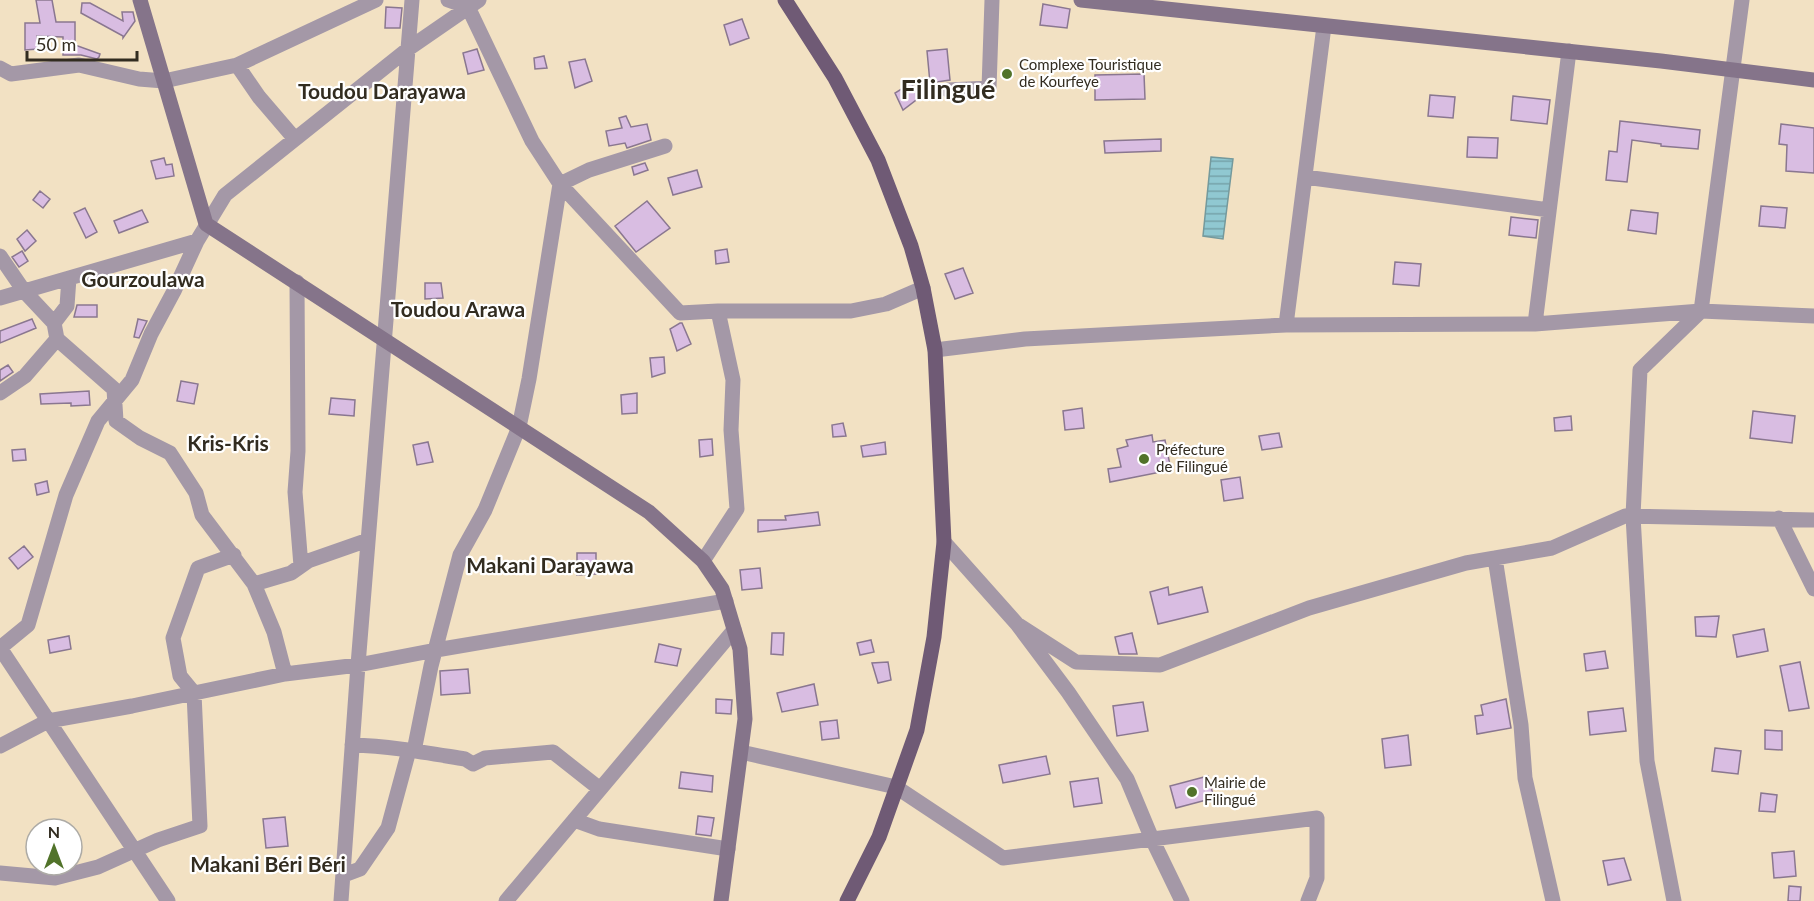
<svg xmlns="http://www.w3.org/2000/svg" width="1814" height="901" viewBox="0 0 1814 901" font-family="Lato,sans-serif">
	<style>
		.water { fill: url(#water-rules); stroke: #74999c; stroke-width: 1.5 }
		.building { fill: #d9bde2; stroke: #8a7790; stroke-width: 1.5 }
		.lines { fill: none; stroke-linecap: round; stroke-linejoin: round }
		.street { stroke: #a498a7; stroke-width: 15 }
		.secondary { stroke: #85748a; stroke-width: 15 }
		.primary { stroke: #6f5a75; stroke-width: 15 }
		.poi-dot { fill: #51732a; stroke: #fff; stroke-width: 2 }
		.labels { text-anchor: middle; stroke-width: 4.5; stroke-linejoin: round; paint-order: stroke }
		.poi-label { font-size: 15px; fill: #322c20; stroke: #fff; text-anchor: start }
		.district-label { font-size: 21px; font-weight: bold; fill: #322c20; stroke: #fff }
		.town-label { font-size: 27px; font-weight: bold; fill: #322c20; stroke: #fff }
	</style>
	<defs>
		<pattern id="water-rules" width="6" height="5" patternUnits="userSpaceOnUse" patternTransform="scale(1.5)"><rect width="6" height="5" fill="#90c8d1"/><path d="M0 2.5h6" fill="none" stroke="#76a3a9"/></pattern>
	</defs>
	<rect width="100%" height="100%" fill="#f2e1c3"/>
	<path class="water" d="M1211,157l22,2 -10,80 -20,-3z"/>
	<path class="building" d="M36,0h16l4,22h19v23l25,9 -1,3 -2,2 -16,-4h-18v-18l-26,-1 1,13 -13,1v-27h15z
		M82,3h8l33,18 -1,-9h11l2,9 -12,17v-2l-42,-23z
		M1043,4l27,5 -3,19 -27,-3z
		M386,7l16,1 -2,20h-15z
		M742,19l7,19 -19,7 -6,-20z
		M477,49l7,21 -16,4 -5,-21z
		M947,49l3,31 -20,3 -3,-32z
		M544,56l3,12 -12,1 -1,-11z
		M585,59l7,22 -17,7 -6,-26z
		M1144,74l1,25 -50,1v-25z
		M911,83l9,14 -17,13 -8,-17z
		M1430,95l25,2 -2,21 -25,-2z
		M1513,96l37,4 -3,24 -36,-4z
		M626,116l5,11 16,-3 4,16 -24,8 -2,-5 -16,3 -3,-15 16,-3 -3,-10z
		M1620,121l80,9 -2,19 -37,-3v-2l-29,-4 -5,42 -21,-2 3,-29 8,1z
		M1781,124l33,4v45l-28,-2 1,-26 -8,-1z
		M1468,137l30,1 -1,20 -30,-1z
		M1161,139v12l-56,2 -1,-12z
		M164,158l2,7 6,-1 2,12 -18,3 -5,-18z
		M645,163l3,7 -14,5 -2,-8z
		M697,170l5,17 -29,8 -5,-17z
		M40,191l10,8 -7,9 -10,-8z
		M647,201l23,27 -34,24 -21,-26z
		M1761,206l26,2 -2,20 -26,-2z
		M85,208l12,24 -11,6 -12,-25z
		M142,210l6,12 -29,11 -5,-12z
		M1631,210l27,3 -2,21 -28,-4z
		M1511,217l27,3 -2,18 -27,-3z
		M27,230l9,11 -11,10 -8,-12z
		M727,249l2,13 -13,2 -1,-13z
		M22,251l6,10 -9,6 -7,-10z
		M1395,262l26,2 -2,22 -26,-2z
		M963,268l10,25 -18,6 -10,-25z
		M425,283h16l2,15 -18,1z
		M77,305h20v12h-23z
		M32,319l4,9 -36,15v-12z
		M138,319l9,2 -8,17 -5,-1z
		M680,323h2l9,21 -14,7 -7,-22z
		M664,357l1,16 -13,4 -2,-19z
		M8,365l5,7 -13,9v-11z
		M181,381l17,3 -4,20 -17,-3z
		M89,391l1,14 -19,1v-3l-30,1 -1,-10z
		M637,393v20l-15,1 -1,-19z
		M331,398l24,2 -1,16 -25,-2z
		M1082,408l2,20 -19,2 -2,-19z
		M1753,411l42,5 -3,27 -42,-5z
		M1571,416l1,14 -17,1 -1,-13z
		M843,423l3,13 -13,1 -1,-12z
		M1279,433l3,14 -20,3 -3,-14z
		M1152,435l1,7 12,-2 6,30 -61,12 -2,-13 13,-2 -4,-18 11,-3 -2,-6z
		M712,439l1,16 -13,2 -1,-17z
		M428,442l5,20 -16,3 -4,-20z
		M885,442l1,12 -23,3 -2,-11z
		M25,449l1,11 -13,1 -1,-11z
		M1240,477l3,21 -19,3 -3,-21z
		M47,481l2,11 -12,3 -2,-11z
		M818,512l2,13 -62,7v-12h28l-1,-4z
		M24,546l9,11 -15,12 -9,-11z
		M577,553h19v21l-19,1z
		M760,568l2,20 -20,2 -2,-20z
		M1168,587l1,8 33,-8 6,25 -50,12 -8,-32z
		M1719,616l-3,21 -20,-1 -1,-19z
		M1764,629l4,22 -31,6 -4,-22z
		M772,633h12l-1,22 -12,-1z
		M1132,633l5,21h-18l-4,-17z
		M69,636l2,13 -21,4 -2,-13z
		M871,640l3,12 -14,3 -3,-12z
		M659,644l22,5 -4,17 -22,-4z
		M1605,651l3,17 -22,3 -2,-17z
		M888,662l3,18 -13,3 -6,-20z
		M1800,662l9,46 -20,3 -9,-45z
		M468,669l2,24 -29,2 -1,-24z
		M814,684l4,21 -36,7 -5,-19z
		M716,699l16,1 -1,14 -15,-1z
		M1506,699l5,29 -34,6 -2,-18 8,-1 -2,-10z
		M1143,702l5,29 -31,5 -4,-30z
		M1623,708l3,23 -36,4 -2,-23z
		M837,720l2,18 -17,2 -2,-18z
		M1765,730l17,1v19l-17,-1z
		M1408,735l3,30 -26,3 -3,-29z
		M1715,748l26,3 -3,23 -26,-3z
		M1046,756l4,18 -47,9 -4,-18z
		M681,772l32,4 -1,16 -33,-4z
		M1208,776l6,22 -38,10 -6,-22z
		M1098,778l4,25 -28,4 -4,-25z
		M1761,793l16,2 -2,17 -16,-1z
		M698,816l16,2 -3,18 -15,-2z
		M285,817l3,29 -22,2 -3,-29z
		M1794,851l2,25 -22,2 -2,-25z
		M1624,858l7,22 -23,5 -5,-24z
		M1789,886l12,1 -1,14h-12z"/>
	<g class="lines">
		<path class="street" d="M448,0l20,7 64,134 28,43 120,129 38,-2 15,69 -2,50 6,79 -34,52
			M237,65l22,32 36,42
			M0,68l11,6 68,-9 60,14 25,2 73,-16 139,-65
			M948,90l41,-2 3,-88
			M1305,177l244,33
			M0,256l24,35 30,32 3,16 57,50 2,32 24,17 30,15 26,40 6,22 52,69 20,48 11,42
			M297,282l1,169 -3,41 6,74
			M0,298l197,-57 28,-46 183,-146 71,-49
			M718,311h133l35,-7 37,-16
			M54,323l13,-17 2,-28
			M1535,324l34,-273
			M1286,325l38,-299
			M935,350l90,-11 261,-14 249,-1 166,-13 113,5
			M0,393l25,-17 32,-37
			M1779,518l35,71
			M944,542l73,82 51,68 59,87 25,60 30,62
			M1495,558l26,167 4,53 28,123
			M254,584l37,-11 17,-12 60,-21
			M1017,624l59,38 84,3 149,-57 157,-45 86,-15 73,-32 189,4
			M0,648l28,-23 38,-130 32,-74 34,-41 19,-46 23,-43 23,-50
			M0,648l168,253
			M352,745c39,1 76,8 113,14l8,5 12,-6 68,-6 47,37
			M0,746l48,-25 84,-15 153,-32 73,-9 78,-15 290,-49
			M741,752l155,35 107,71 314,-40v60l-9,23
			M574,820l25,9 129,20
			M0,873l55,5 43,-11 60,-27 42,-14 -6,-133 -14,-17 -7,-38 25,-70 36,-13
			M344,875l16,-6 28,-41 20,-74 7,-8 16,-80 29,-111 25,-45 34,-83 10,-48 31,-195 29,-14 76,-24
			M341,901l17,-236 54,-665
			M506,901l228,-271
			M1674,901l-27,-140 -14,-245 7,-146 61,-59 41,-311"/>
		<path class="secondary" d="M140,0l66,224 443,288 54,49 19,28 18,60 5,70 -24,182
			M1081,0l580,61 153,19"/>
		<path class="primary" d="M785,0l50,78 43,82 33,86 12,42 12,62 9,192 -10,95 -17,93 -38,107 -32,64"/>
	</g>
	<g class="poi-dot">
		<circle cx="1007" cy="74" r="6"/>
		<circle cx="1144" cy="459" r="6"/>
		<circle cx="1192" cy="792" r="6"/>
	</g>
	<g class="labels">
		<g class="poi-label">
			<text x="1019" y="70">Complexe Touristique<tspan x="1019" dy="17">de Kourfeye</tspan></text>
			<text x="1156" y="455">Préfecture<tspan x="1156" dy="17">de Filingué</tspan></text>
			<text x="1204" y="788">Mairie de<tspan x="1204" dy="17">Filingué</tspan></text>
		</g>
		<g class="district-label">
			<text x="382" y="99">Toudou Darayawa</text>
			<text x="143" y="287">Gourzoulawa</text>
			<text x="458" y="317">Toudou Arawa</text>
			<text x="228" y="451">Kris-Kris</text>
			<text x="550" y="573">Makani Darayawa</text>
			<text x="268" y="872">Makani Béri Béri</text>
		</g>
		<g class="town-label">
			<text x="948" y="99">Filingué</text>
		</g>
	</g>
	<g transform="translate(54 847)"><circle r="28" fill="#ffffff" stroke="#adaba6" stroke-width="1.5"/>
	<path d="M0-4.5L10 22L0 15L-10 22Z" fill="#51732a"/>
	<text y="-9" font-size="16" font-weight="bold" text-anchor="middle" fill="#322c20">N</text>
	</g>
	<path d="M27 51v9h110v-9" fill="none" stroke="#322c20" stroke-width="3"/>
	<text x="36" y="51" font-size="18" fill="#322c20" stroke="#ffffff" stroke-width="4.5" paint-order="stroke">50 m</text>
</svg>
